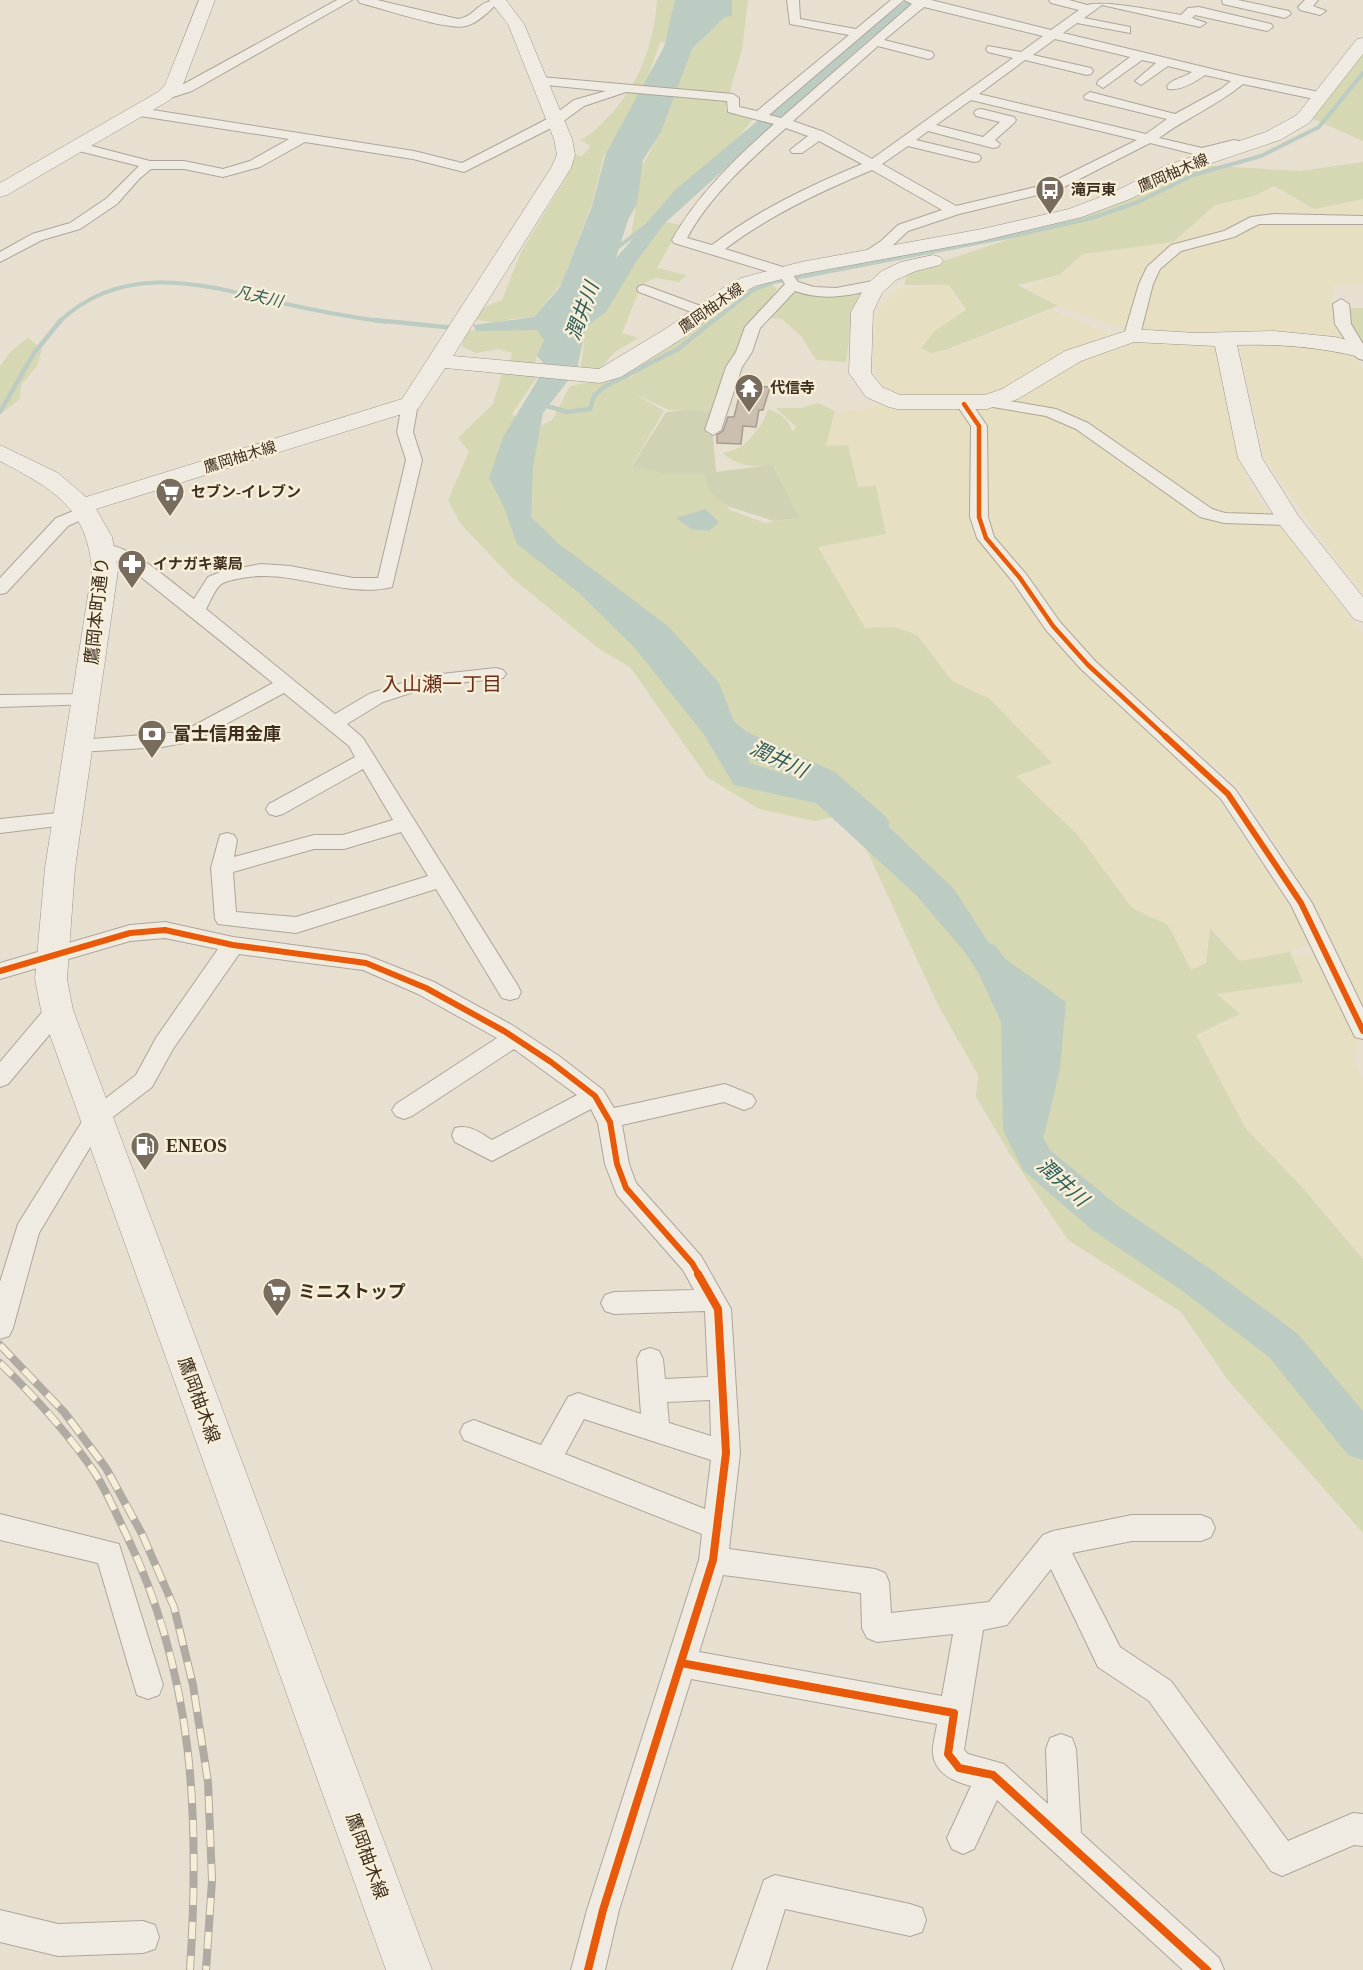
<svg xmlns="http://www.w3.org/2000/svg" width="1363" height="1970" viewBox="0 0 1363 1970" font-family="'Times New Roman','Noto Sans JP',serif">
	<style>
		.farmland { fill: #e6dfc2 }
		.green { fill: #d6d7b3 }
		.cemetery { fill: #d1d1b3 }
		.water { fill: #bcccc2 }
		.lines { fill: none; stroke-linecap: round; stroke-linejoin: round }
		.stream-far1 { stroke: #bcccc2; stroke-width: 4 }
		.stream { stroke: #bcccc2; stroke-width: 4.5 }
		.river { fill: #bcccc2; fill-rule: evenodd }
		.building { fill: #cbbfb2; stroke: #a89c90; stroke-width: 1.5 }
		.street-casing { stroke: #ada599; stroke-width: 2 }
		.secondary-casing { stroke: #9c958a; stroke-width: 1 }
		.street { fill: #efebe3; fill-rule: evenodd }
		.secondary { fill: #efebe3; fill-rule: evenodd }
		.rail-casing { stroke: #afaaa2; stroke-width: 8 }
		.rail { stroke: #f7eed8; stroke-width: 6; stroke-dasharray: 17; stroke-linecap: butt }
		.cycleway-far2-casing { stroke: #f7eed8; stroke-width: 8 }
		.cycleway-far1-casing { stroke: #f7eed8; stroke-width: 10 }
		.cycleway-casing { stroke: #f7eed8; stroke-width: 11 }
		.cycleway-far2 { stroke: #e8590c; stroke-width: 4.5 }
		.cycleway-far1 { stroke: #e8590c; stroke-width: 6 }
		.cycleway { stroke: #e8590c; stroke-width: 8 }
		.labels { text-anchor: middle; stroke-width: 5; stroke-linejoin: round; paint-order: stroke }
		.far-street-label { font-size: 15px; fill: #3d2e20; stroke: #f7eed8 }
		.far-poi-label { font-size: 15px; font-weight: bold; fill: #3d2e20; stroke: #f7eed8; text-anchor: start }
		.far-water-label { font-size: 16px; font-style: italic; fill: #2f5d5a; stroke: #f7eed8 }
		.street-label { font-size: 18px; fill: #3d2e20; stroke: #f7eed8 }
		.poi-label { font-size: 18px; font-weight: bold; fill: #3d2e20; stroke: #f7eed8; text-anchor: start }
		.water-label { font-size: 20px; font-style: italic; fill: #2f5d5a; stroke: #f7eed8 }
		.neighbourhood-label { font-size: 20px; fill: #6b2e1e; stroke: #f7eed8 }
	</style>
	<rect width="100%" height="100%" fill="#e7e0d1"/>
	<path class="farmland" d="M1265,186l49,23 49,-11v86l-30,2 -1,27 20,31 -225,-14 -69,-24 -32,-18 33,-13 24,-21 90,-12 42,-37z
		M949,285l8,18 9,10 -32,19 -12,17 17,4 113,-43 74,31 86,4 7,6 14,82 17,54 113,146v377l-50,-108 -75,-116 -149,-129 -100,-127 -4,-98 -14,-33 -64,-2 -24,-9 -11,-24 4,-53 23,-23z
		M1252,343h40l60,11 11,13v225l-28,-34 -70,-99 -26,-112z
		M883,405l18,3 59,1 11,13 4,111 102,134 137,127 100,148 -24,10 -50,9 -30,-36 -4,38 -15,7 -23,-45 -36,-17 -54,-73 -63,-59 36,-13 -64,-66 -35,-16 -35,-46 -22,-8 -30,1 -47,-82 69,-11 -11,-49 -18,1 -32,-41 9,-32z
		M1317,954l42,85 -5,21 9,18v180l-40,-49 -77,-80 -51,-94 46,-19 -25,-22 87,-12 -18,-26z"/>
	<path class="green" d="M657,0h20l-12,42h-5l-21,60 -35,53 -12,49 -31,80 -27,33 -23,2 -13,4 -23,-3 8,-12 19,-8 19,-48 44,-72 10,-25 7,1 9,-10 -11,-6c11,-5 18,-13 26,-21 32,-32 48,-74 51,-119z
		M730,0h18l-6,49 -17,60 30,8 -26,31 -100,100 10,-62 -1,-12 24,-45 29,-79 34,-33z
		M1363,50v91l-54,-24z
		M1363,162v37l-49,10 -40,-23 -20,10 -39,9 -42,37 -90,12 -24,21 -41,10 40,21 -113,44 -15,3 -9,-5 14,-17 31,-21 -17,-25h-45l4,-12 119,-40 118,-45 52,-23 103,6z
		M666,222l15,3 -24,43 29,7 -7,7 -23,-4 -14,6 -20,49 16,5 -23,14 -17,19h-18l6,-44 20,-15 25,-45z
		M771,283l6,6 -54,82 2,8 -13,33 -43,-2 -34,-16 29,17 -32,54 42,9h32l13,25 11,11 35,13 33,-5 -24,-52c-22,0 -35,2 -51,-13 6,-2 15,-4 19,-7 9,-8 24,-25 26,-37 12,3 21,12 25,23l3,-5 -20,-19h25l17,-5 17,8 -9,35 22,-1 10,42 18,-1 10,48 -68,13 47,81 30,-1 22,8 35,46 38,18 62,64 -36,13 62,59 54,73 36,17 23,45 15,-7 4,-35 30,33 50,-9 13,30 -86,12 23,20 -44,21 50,94 56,58 61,72v274l-136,-154 -46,-67 -113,-72 -58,-86 -34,-57 2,-22 -40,-70 -88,-191 -36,7 -55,-12 -52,-32 -77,-110 -32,-19 -87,-71 -51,-54 -12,-23 21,-49 -11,-13 35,-34 9,-31 35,4 -25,37 22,15 18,-9 18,-34 33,-7 37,-19 -12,22 15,-20 106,-69z
		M791,287l75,2 -14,26 -6,47 -30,-2 -15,-24 -19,-17 -20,-2z
		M1349,308h14v42l-15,-27z
		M517,328l20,2 8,7 -11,28 -24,-1 2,-11 -13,-4 -23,4 -14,-6 4,-16z
		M28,338l14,11 -5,17 -16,19 -1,14 -20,15v-48l11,-15z"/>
	<path class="cemetery" d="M689,410l23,2 -5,22 6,1 3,37 57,-7 26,53 -25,3 -47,-15 -17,-14 -5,-18h-37l-36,-8 34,-54z"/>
	<path class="water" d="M675,0h57v16l-7,1 -33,32 -31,83 -18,28 -6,44 -9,16 -12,38 59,-68 123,-103 16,-18 93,-69h9l-5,7 -40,31 -70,62 -135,122 -28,37 -32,53 -20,15 -9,42 -34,44 -10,54 -2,50 27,26 111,84 50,56 31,80 109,35 95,91 40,62 72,51 -6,67 -16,67 -40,-34 23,-86 -53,-53 -57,-67 -101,-93 -82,-18 -31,-52 -69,-86 -56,-55 -61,-48 -13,-37 -15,-29 14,-41 43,-71 -9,-10 7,-16 -7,-10 -61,1 -3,-6 61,-8 26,-30 32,-81 14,-53 58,-106z
		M705,509l14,13 -10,9 -18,-2 -15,-11z"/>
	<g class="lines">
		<path class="stream-far1" d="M618,247l28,-21
			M59,322c65,-62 146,-37 223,-19 34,8 69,14 104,19
			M712,322l41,-32 21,-8 239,-46 79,-18 46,-16 55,-27 68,-19 58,-29 44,-54"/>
		<path class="stream" d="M375,320l80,8
			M544,405l23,7 23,-3 4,-13 10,-9 74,-38 36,-29
			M0,412l34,-59 27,-33"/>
		<path class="river" d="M704,704l11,2 32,26 88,40 50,44 5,7 -5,7c-32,9 -49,-31 -74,-45 -40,-22 -96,-32 -122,-72l4,-7z
			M983,942l12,3 11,15 31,62 2,108 11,20 69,57 90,61 88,65 66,78v49l-15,-5 -79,-98 -88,-67 -90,-61 -68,-59 -20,-40 -2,-108 -22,-48 -13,-20 5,-9z"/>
	</g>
	<path class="building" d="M742,385l28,2 -7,23h-4l-3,17 -13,-1 -2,18 -24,-1v-8l6,-4 5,-14h6z"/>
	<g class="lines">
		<g class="street-casing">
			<path id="street" d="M337,0h15l-160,91 -28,9 -6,-4 24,-11z
				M358,0h19l81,19c19,-3 18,-19 42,-19 -8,9 -22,23 -34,26 -18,5 -85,-18 -106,-23z
				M787,0h12l1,19 56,10 35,-29h13l-135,115 12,3 131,-114 -8,-4h27l120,30 28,-20 -28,-7 -2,-3h20l18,5c18,-5 72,6 94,10l7,-7 11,-1 72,17 2,3 -6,4 -72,-16 -3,3 14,5 -6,4 -98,-22 -18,13 46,9v6l-53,-10 -14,10 178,43 78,16 6,4 -6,4 -76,-16c-25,21 -57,34 -84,54l43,10 32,-8 5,1 2,3 -2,3 -37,9 -52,-13 -92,47 -99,24 -51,17 -17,16 -24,12 -5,-1 -2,-3 21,-14 17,-16 44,-15 -70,-40c-52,22 -102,45 -147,79l64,20 9,13 16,5 22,1 42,-8 7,4 -2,3c-29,8 -58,15 -88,4l-35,37 -8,24 -10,15 -21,63 -8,5 -8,-5 21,-63 10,-15 9,-25 40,-43 -6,-9 -105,-32 -2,-3c25,-45 64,-82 102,-116l-46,-12 -1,-11 -101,-9 -42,14 -23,17 -97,49 -51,-13 -108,-17 -45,25 -37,10 -39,-8h-33l-12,10 -22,25 -37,25 -38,11 -42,22v-10l32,-18 38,-11 37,-25 32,-32 -64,-16 -2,-3 2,-3 5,-1 70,18h34l39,8 27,-8 39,-22 -149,-23 -5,-1 -2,-3 2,-3 5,-1 274,43 48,12 89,-46 23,-17 32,-9 -69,-7 -2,-3 6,-4 192,17 6,4v9l18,4 92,-76 -59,-11zM924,7l119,29 -22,16 -33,-6 -2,3 2,3 25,6 -141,101 -48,-27 -31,-11 85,-75 50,13 4,-1 2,-3 -2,-3 -48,-12zM1055,39l75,18 -32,24 -1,3 6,4 39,-28 14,3 -21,18 6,4 27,-19 24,6c-8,6 -19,6 -25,14l1,3c13,2 27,-7 37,-14l26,6 -10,8 -46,25 -85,-22 -6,4 1,3 82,20 -21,15 -167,-40 46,-34 62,15 4,-1 2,-3 -2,-3 -58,-13zM971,100l166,40 -89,44 -92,22 -74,-42 26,-18 66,16 5,-1 2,-3 -2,-3 -63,-15 12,-9 65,17 5,-1 2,-3 -5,-4 19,-17 2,-3 -2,-3 -33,-8 -5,1 -2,3 2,3 24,6 -17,15 -47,-12zM786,128l22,8 -18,14 2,3h10l17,-12 43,23c-53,22 -104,46 -150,81l-25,-7c23,-43 63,-78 99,-110z
				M1222,0h16l51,11 2,3 -6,4 -62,-14z
				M1305,0h13l-5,6 13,5 -6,4 -20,-5 -2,-3z
				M1274,214l89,2v8h-104l-25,13 -53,14 -21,18 -7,15 -13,51 -3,3h-10l-3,-3 15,-51 8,-17 24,-22 53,-14 27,-14z
				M644,285l65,24 3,3 -8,5 -5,-2 -60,-23 -2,-3 2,-3z
				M1341,299l8,5 2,20 12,20v16l-6,-2 -22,-34 -2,-20z
				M987,397l69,12 32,14 124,86 13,4 64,2 6,1 3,4 -3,4 -6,1 -65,-2 -24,-6 -124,-88 -30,-13 -65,-11 -2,-3 2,-3z
				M410,399l8,5 -5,28 9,28 -30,127c-48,12 -99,-19 -150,-9 -6,1 -17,3 -22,7 -6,6 -10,17 -14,24l129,105 34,-20 54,-18 73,-8 7,2 3,4 -3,4 -71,8 -49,16 -36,22 16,14 155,248 3,6 -3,6 -8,2 -8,-2 -66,-109 -140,44 -78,-9 -3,-5 -4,-51 9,-33 7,-2 7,2 3,5 -3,17 80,-22h29l50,-15 -30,-51 -80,45 -7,2 -7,-2 -3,-5 3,-5 86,-47 -6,-11 -65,-53 -90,48 -32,6 -83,5 -7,-2 -3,-4 3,-4 7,-2 103,-8 91,-49 -147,-118 -29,-12 -3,-4 3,-4c27,-7 75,38 97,54l14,-22 15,-6 38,-7 29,2 63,12h25l28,-118 -9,-28 5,-28zM401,832l27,44 -132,41 -60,-5 -3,-40 81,-23h30z
				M964,399l6,2 17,25 1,91 6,20 32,37 34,48 35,39 140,128 77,114 51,105v31l-8,-2 -3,-6 -61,-126 -70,-106 -140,-130 -35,-39 -33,-48 -36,-44 -7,-21 1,-91 -15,-22z
				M86,506l6,1 3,4 -3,4 -24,11 -62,67 -6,1v-16l56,-60z
				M87,694l7,2 3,4 -3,4 -94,3v-12z
				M67,812l7,2 3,5 -3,5 -74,9v-14z
				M165,922l68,15 133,18 68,27 78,43 47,31 44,34 11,18 111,-24 27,11 4,6 -4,6 -8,3 -20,-8 -102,23 7,39 7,19 65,73 30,53 9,144 -11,96 146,20 10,4 4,9 2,31 98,-11 54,-67 10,-4 79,-16h69l10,4 4,9 -4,9 -10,4h-69l-60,12 48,94 51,34 117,160 65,-28 10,1v32l-9,-1 -72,31 -11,-5 -122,-170 -51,-34 -47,-98 -44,56 -24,5 -19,120 4,4 36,10 44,40 -2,-55 4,-11 11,-4 11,4 4,11 5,84 138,125 5,12h-41l-186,-170 -23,49 -11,5 -11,-5 -5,-11 24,-52c-16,-4 -36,-12 -38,-32 -1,-9 3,-21 4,-30l-246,-45 -72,231 -14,60h-34l16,-60 112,-350 3,-26 -238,-94 -4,-8 4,-8 10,-4 67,25 27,-48 10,-4 63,21 -4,-55 4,-8 9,-3 9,3 4,8 2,20 43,-2 -3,-66 -91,3 -9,-3 -4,-8 4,-8 9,-3 80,-2 -11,-20 -66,-75 -12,-31 -7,-41 -7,-14 -99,52 -37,-19 -3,-7 3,-7c15,-4 25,5 37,12l85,-45 -63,-46 -102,67 -8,3 -8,-3 -4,-6 4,-6 101,-66 -79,-44 -55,-24 -124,-16 -66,95 -21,38 -48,37 -65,109 -26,95 -4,8 -9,3v-57l18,-58 70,-112 48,-37 20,-37 62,-89 -53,-11 -35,3 -130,38v-16l130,-38zM710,1400l1,36 -42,-13 -2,-21zM584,1419l127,41 -6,49 -140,-55zM723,1575l138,18 1,35 5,10 10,4 76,-8 -11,62 -243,-44z
				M57,1002l8,2 3,6 -3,6 -57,68 -8,3v-25l49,-58z
				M0,1514l119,30 44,141 -4,10 -11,4 -11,-4 -39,-132 -98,-23z
				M775,1875l135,29 12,4 4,12 -4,12 -12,4 -125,-27 -19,61h-34l32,-90z
				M0,1910l58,14 85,-3 12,4 4,12 -4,12 -12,4 -85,3 -58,-14z"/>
		</g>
		<g class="secondary-casing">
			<path id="secondary" d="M199,0h16l-33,87 -12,13 -163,95 -7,2v-14l158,-91 7,-7z
				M489,0h17l18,24 48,115 3,16 -4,13 -118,188 146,13 68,-41 56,-40 18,-10 60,-16 181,-33 87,-20 47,-18 49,-25 101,-34 31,-17 60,-76 6,-1v16l-54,69 -29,17 -101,34 -49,25 -48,18 -100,24 -180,33 -47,12 -18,10 -54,42 -62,39 -21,6 -155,-15 -27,41 -322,100 16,28 6,33 -43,298 -8,111 6,31 359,960h-46l-345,-960 -6,-31 10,-111 47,-298c-5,-64 -40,-81 -92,-109v-16l58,28 28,24 316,-98 149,-231 6,-13 -3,-16 -46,-115z
				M933,255l7,2 3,4 -3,4 -24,6 -20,9 -14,13 -9,19 -2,61 11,14 18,8h85l17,-6 63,-38 67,-22 64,4 78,-2 61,6 28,7v14c-42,-11 -83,-14 -126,-13l25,113 37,59 64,80v25l-9,-3 -74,-94 -42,-67 -23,-112 -81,-4 -53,19 -63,38 -31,10h-90l-8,-2 -23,-10 -17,-24 2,-61 15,-27 16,-14 19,-9z"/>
		</g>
		<use href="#street" class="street"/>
		<use href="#secondary" class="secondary"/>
		<g class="rail-casing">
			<path id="rail" d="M0,1345l64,67 42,56 36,66 32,73 19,78 15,97 4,98 -6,90
				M0,1363c35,34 68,70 95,110 12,19 21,41 31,61 68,141 74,282 64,436"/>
		</g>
		<use href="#rail" class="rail"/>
		<g class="cycleway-far2-casing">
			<path id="cycleway-far2" d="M964,404l15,22v91l7,21 34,40 33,48 35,39 79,73"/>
		</g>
		<g class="cycleway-far1-casing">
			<path id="cycleway-far1" d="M1165,736l63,58 73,109 62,128
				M0,971l130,-38 35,-3 68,15 133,18 60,25 78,43 47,31 44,34 15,26 7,42 9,24 66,75 7,12"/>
		</g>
		<g class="cycleway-casing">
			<path id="cycleway" d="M681,1663l273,50 -6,41 11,14 34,7 214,195
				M588,1970l15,-60 110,-350 13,-107 -8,-144 -20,-35"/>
		</g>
		<use href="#cycleway-far2" class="cycleway-far2"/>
		<use href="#cycleway-far1" class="cycleway-far1"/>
		<use href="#cycleway" class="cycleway"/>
	</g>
	<defs>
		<g id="bus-pin" transform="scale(1.5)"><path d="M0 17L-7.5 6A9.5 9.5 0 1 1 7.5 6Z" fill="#786c5e" stroke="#f7eed8"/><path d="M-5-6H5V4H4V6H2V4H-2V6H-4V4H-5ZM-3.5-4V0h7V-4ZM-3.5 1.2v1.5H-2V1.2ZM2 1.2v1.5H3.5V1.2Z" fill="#fff"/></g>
		<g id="temple-pin" transform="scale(1.5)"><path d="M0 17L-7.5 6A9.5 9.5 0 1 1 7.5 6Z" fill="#786c5e" stroke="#f7eed8"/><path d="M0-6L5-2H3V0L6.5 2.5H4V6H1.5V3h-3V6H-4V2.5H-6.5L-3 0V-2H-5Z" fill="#fff"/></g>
		<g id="supermarket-pin" transform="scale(1.5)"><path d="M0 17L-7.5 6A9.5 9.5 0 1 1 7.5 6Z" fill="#786c5e" stroke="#f7eed8"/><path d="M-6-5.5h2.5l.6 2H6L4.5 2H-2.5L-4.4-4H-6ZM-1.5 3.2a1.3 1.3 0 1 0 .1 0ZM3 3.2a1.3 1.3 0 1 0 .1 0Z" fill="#fff"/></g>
		<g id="pharmacy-pin" transform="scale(1.5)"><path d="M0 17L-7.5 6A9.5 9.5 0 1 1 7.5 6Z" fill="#786c5e" stroke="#f7eed8"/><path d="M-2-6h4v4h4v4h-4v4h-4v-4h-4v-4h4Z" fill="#fff"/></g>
		<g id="bank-pin" transform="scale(1.5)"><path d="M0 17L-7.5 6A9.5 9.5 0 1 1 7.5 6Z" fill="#786c5e" stroke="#f7eed8"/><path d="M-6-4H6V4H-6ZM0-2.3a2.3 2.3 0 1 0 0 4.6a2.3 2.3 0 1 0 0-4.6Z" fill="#fff"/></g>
		<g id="fuel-pin" transform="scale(1.5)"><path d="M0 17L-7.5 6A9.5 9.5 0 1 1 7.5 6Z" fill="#786c5e" stroke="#f7eed8"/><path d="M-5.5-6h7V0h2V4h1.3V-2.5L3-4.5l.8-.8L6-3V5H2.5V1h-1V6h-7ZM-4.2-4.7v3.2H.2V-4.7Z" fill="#fff"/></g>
	</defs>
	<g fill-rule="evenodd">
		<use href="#bus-pin" x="1050" y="190"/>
		<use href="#temple-pin" x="749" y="388"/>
		<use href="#supermarket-pin" x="170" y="492"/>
		<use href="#pharmacy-pin" x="132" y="564"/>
		<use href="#bank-pin" x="152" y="734"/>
		<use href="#fuel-pin" x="145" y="1146"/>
		<use href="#supermarket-pin" x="277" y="1292"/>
	</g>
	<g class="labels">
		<g class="far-street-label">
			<text transform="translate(1173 173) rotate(-23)" y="5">鷹岡柚木線</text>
			<text transform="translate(711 308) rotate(-35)" y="5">鷹岡柚木線</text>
			<text transform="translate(240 457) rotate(-17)" y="5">鷹岡柚木線</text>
		</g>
		<g class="far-poi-label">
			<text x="1071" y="195">滝戸東</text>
			<text x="770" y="393">代信寺</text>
			<text x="191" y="497">セブン-イレブン</text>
			<text x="153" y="569">イナガキ薬局</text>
		</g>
		<g class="far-water-label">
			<text transform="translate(259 296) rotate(13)" y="6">凡夫川</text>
		</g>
		<g class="street-label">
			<text transform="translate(97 611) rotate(-84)" y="6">鷹岡本町通り</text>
			<text transform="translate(199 1400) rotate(70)" y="6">鷹岡柚木線</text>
			<text transform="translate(367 1856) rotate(70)" y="6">鷹岡柚木線</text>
		</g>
		<g class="poi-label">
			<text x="173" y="740">富士信用金庫</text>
			<text x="166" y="1152">ENEOS</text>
			<text x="298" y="1298">ミニストップ</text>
		</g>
		<g class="water-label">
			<text transform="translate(582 311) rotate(-70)" y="7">潤井川</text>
			<text transform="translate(779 759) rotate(25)" y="7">潤井川</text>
			<text transform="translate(1063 1182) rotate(42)" y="7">潤井川</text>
		</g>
		<g class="neighbourhood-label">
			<text x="442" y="691">入山瀬一丁目</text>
		</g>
	</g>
</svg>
